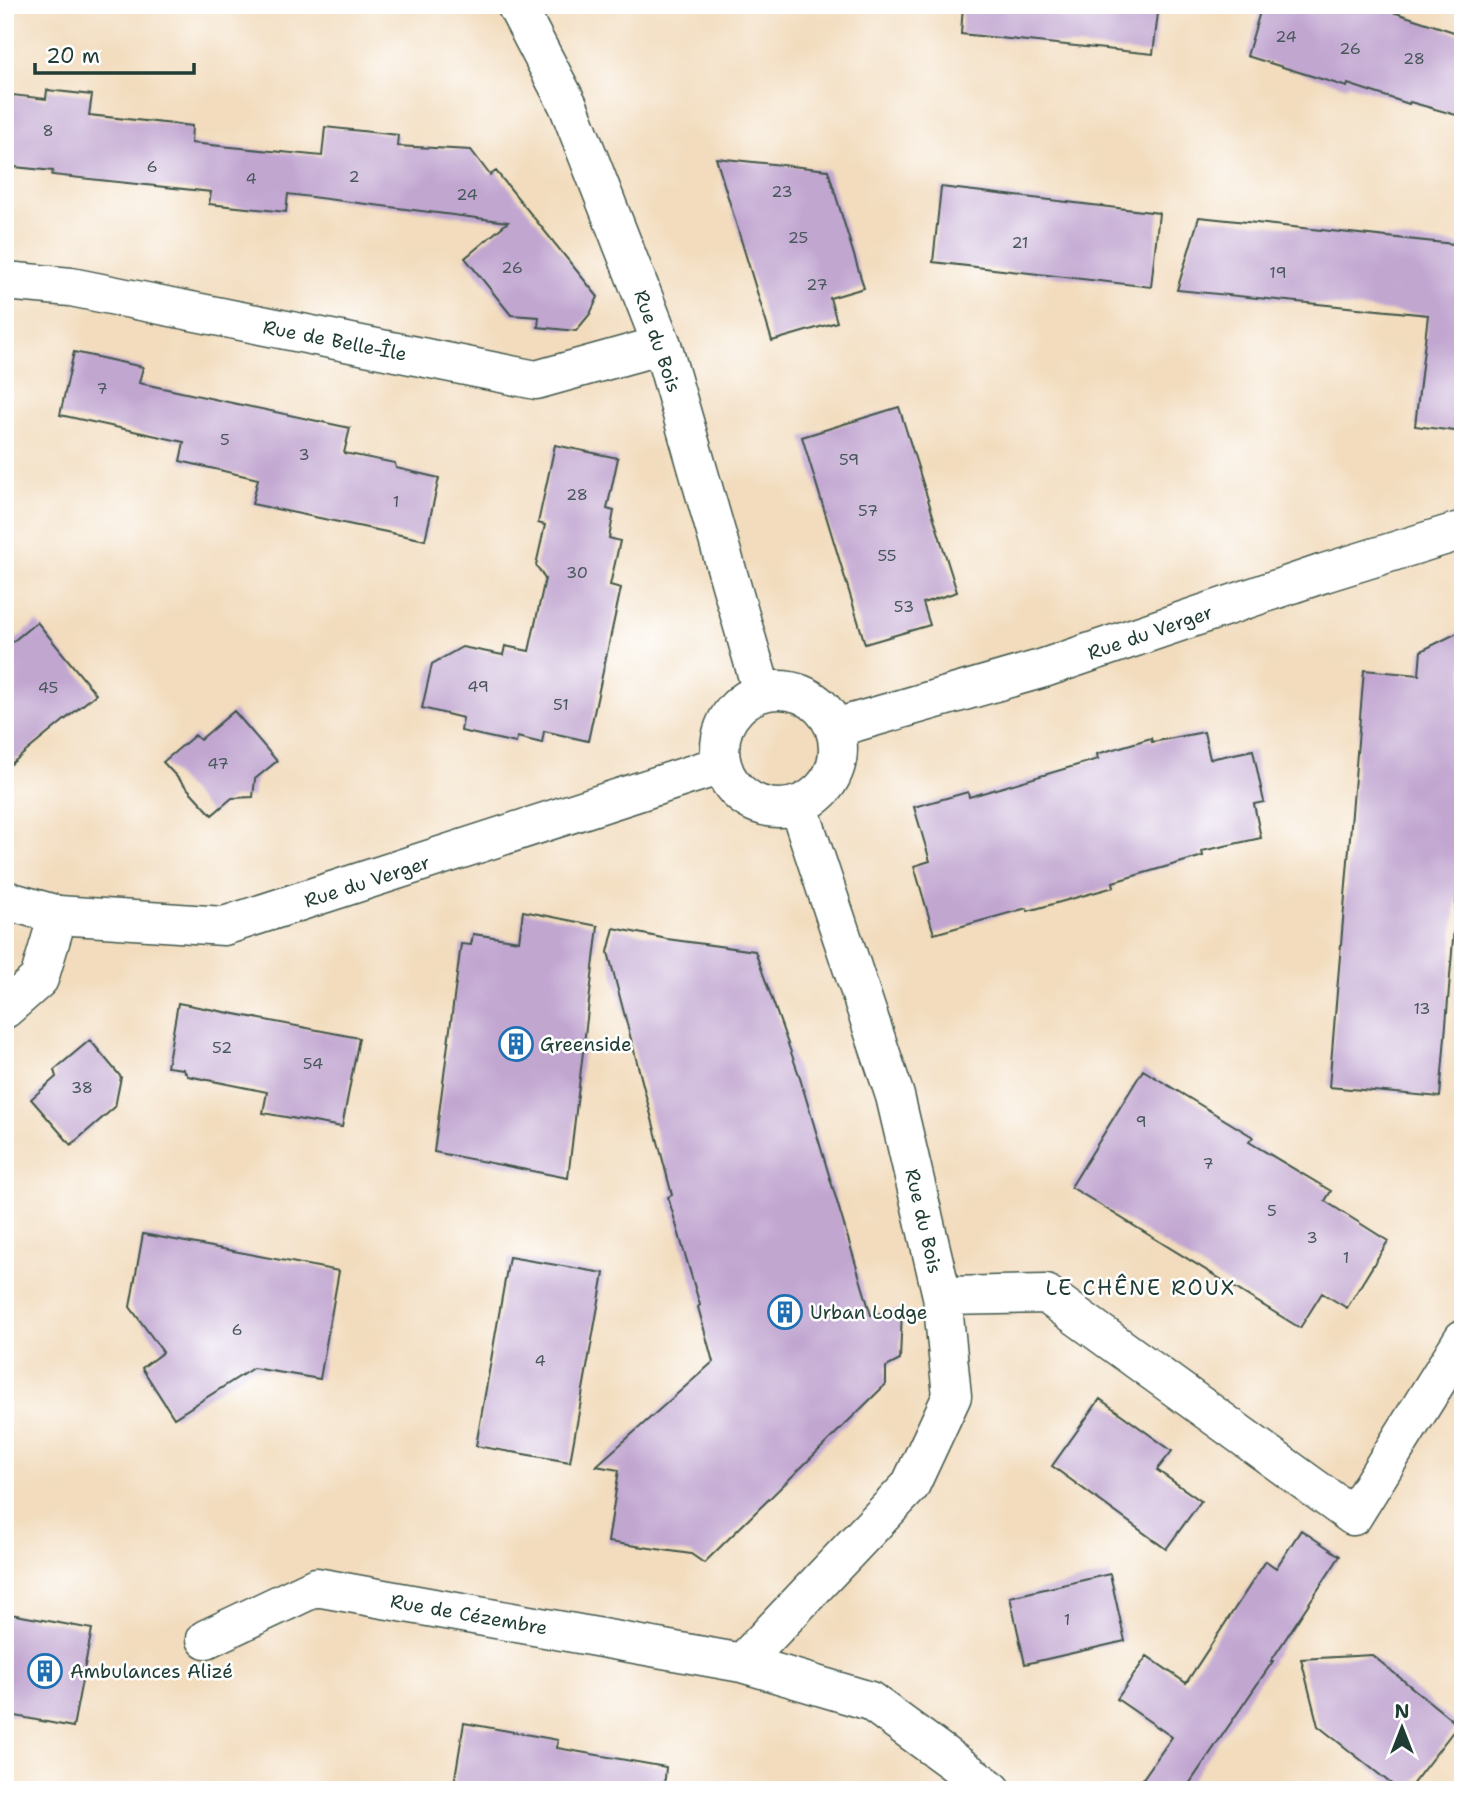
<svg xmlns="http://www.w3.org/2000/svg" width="1468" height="1795" viewBox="0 0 1468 1795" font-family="'Shantell Sans',sans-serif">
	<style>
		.building { fill: #c1a6d0 }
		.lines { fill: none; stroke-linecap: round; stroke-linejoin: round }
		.minor-casing { stroke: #3f5549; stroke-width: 41 }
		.tertiary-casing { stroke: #3f5549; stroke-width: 41 }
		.minor { stroke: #fff; stroke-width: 38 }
		.tertiary { stroke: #fff; stroke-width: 38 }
		.labels { text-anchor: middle; stroke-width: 5; stroke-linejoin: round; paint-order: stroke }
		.number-label { font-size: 16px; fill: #48575b }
		.street-label { font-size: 19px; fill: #1f3d34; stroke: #fff }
		.poi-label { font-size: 19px; fill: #1f3d34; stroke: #fff; text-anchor: start }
		.neighbourhood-label { font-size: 21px; letter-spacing: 2px; fill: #1f3d34; stroke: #fff }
	</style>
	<rect width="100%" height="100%" fill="#fff"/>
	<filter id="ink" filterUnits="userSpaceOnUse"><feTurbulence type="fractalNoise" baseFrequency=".0143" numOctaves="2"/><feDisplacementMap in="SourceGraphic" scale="14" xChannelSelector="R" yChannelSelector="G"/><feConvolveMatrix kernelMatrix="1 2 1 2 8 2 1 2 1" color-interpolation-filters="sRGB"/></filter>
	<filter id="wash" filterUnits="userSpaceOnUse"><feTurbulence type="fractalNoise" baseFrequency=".00686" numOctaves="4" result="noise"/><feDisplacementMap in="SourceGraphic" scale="28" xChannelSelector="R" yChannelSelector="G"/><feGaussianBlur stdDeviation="1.57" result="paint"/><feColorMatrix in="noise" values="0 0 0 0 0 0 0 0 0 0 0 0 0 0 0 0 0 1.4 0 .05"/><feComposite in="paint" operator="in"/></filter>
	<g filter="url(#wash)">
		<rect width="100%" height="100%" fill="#f2dcbd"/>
		<g id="blocks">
			<path class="building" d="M963,5h196l-6,49 -192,-20z
				M1262,5h117l14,7 70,23v82l-53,-15 -1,2 -61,-20 -1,3 -100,-31z
				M47,90l45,5 -3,20 103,11 -1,17 131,13 3,-29 73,8 -1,11 74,4 19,25 6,-4 102,126 -8,17 -14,17 -38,-4 1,-10 -28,-2 -46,-57 43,-36 -220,-28 -2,18 -77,-8 2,-12 -159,-17 1,-4 -48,-5 8,-71 33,4z
				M716,158l112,12 36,118 -34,10 7,24 -65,19z
				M941,187l218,26 -8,74 -218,-25z
				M1199,217l264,28v187l-48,-6 13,-111 -251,-25z
				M74,352l69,15 -4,16 211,45 -6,25 51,10 1,5 43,10 -14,62 -173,-36 6,-25 -78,-18 4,-19 -124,-27z
				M899,407l58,185 -34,11 7,22 -65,19 -63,-207z
				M555,445l63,13 -11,51 7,2 -5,27 11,3 -10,44 11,3 -33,153 -44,-10 -2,12 -25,-6 -1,6 -55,-12 2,-13 -41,-10 10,-44 30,-17 41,8 2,-9 24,5 16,-72 -9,-14 9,-40 -7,-2z
				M37,622l59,72 -91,75v-121z
				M1463,630v189l-23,278 -111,-10 35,-417 55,5 2,-24z
				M234,711l43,50 -22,18 -2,18 -21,1 -20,17 -49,-53 32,-27 5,5z
				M1204,732l6,27 43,-9 11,52 -10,2 7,34 -59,13 1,5 -90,26 1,5 -86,24 -1,-3 -93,26 -20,-68 16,-5 -16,-54 54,-15 1,5 129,-38 -1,-5 54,-16 1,4z
				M523,911l75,15 -30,252 -134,-26 27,-208 10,1 2,-11 46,7z
				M614,928l53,11 88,12 44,124 72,240 31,-6 -2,51 -14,7v17l-182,179 -13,-9 -83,-12 11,-72 -23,-4 117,-104 -15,-55 2,-2 -32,-108 4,-2 -64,-243z
				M178,1003l181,35 -17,89 -79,-14 4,-21 -79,-16 -5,-7 -16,-2z
				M90,1040l31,37 -6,30 -44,38 -40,-46 25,-22 -2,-7z
				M1143,1070l110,67 -4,5 82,49 -6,10 63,40 -41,67 -25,-15 -22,35 -229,-141z
				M143,1234l196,37 -19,108 -67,-11 -79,50 -32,-50 21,-16 -33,-45z
				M509,1257l95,16 -34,189 -94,-16z
				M1100,1399l72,52 -15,19 44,31 -35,48 -114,-83z
				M1301,1530l39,26 -69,105h2l-88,129h-50l37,-53 -55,-38 30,-43 39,27 80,-122 10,7z
				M1110,1574l15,67 -100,23 -15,-67z
				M5,1613l87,16 -19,98 -68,-13z
				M1372,1655l86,70 -50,65h-9l-81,-64 -17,-67z
				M464,1723l94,17 -1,8 109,19 -2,23h-211z"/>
		</g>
	</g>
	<g filter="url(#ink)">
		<use href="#blocks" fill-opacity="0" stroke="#3f5549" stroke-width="2"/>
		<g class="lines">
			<g class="minor-casing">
				<path id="minor" d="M5,281l66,6 465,93 126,-35
					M5,1009l34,-30 19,-64
					M942,1296l104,-2 307,222 110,-177
					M206,1639l110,-52 426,76 168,-177 42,-90 -10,-100 -47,-200 -97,-291
					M742,1663l128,38 122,89"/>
			</g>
			<g class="tertiary-casing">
				<path id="tertiary" d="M516,5l52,100 94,240 100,347
					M720 749a59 59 0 1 1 118 0a59 59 0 1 1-118 0Z
					M835,728l209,-60 280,-95 139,-43
					M5,900l53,15 166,11 497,-161"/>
			</g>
			<use href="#minor" class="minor"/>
			<use href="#tertiary" class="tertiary"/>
		</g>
	</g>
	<defs>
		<g id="building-ring" transform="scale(1.75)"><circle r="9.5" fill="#fff" stroke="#1f6fb2" stroke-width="1.5"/><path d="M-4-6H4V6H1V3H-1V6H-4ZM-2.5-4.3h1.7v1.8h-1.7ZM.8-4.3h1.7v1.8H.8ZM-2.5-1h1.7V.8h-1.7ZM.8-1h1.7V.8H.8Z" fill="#1f6fb2"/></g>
	</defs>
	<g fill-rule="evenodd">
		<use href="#building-ring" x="516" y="1044"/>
		<use href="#building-ring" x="785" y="1312"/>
		<use href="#building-ring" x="45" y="1671"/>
	</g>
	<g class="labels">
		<g class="number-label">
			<text x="1286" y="42">24</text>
			<text x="1350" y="54">26</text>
			<text x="1414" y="64">28</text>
			<text x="48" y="136">8</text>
			<text x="152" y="172">6</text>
			<text x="354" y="182">2</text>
			<text x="251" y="184">4</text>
			<text x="782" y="197">23</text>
			<text x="467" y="200">24</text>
			<text x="798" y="243">25</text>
			<text x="1020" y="248">21</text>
			<text x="512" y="273">26</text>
			<text x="1278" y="278">19</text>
			<text x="817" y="290">27</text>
			<text x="102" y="394">7</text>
			<text x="225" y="445">5</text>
			<text x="304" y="460">3</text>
			<text x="849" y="465">59</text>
			<text x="577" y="500">28</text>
			<text x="396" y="507">1</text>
			<text x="868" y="516">57</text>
			<text x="887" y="561">55</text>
			<text x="577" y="578">30</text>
			<text x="904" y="612">53</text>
			<text x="478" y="692">49</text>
			<text x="48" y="693">45</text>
			<text x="561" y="710">51</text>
			<text x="218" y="769">47</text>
			<text x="1422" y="1014">13</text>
			<text x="222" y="1053">52</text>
			<text x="313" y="1069">54</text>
			<text x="82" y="1093">38</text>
			<text x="1141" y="1127">9</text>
			<text x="1208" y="1169">7</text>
			<text x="1272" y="1216">5</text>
			<text x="1312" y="1243">3</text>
			<text x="1346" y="1263">1</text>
			<text x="237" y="1335">6</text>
			<text x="540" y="1366">4</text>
			<text x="1067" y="1625">1</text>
		</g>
		<g class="street-label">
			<text transform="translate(335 340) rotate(11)" y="7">Rue de Belle-Île</text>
			<text transform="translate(658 341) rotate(71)" y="7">Rue du Bois</text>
			<text transform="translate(1150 632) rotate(-19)" y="7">Rue du Verger</text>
			<text transform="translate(367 881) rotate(-18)" y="7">Rue du Verger</text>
			<text transform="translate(924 1221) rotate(77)" y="7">Rue du Bois</text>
			<text transform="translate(469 1614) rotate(10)" y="7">Rue de Cézembre</text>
		</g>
		<g class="poi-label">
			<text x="540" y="1051">Greenside</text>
			<text x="810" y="1319">Urban Lodge</text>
			<text x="70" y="1678">Ambulances Alizé</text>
		</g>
		<g class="neighbourhood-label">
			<text x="1141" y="1295">LE CHÊNE ROUX</text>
		</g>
	</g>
	<rect width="1468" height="1795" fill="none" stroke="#fff" stroke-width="28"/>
	<g transform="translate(1402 1728)" stroke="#ffffff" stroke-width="5" paint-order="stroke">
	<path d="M0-5L12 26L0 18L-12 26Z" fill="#1f3d34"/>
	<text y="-10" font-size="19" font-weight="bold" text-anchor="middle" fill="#1f3d34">N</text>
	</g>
	<path d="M35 63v10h159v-10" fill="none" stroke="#1f3d34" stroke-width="3.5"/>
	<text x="46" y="63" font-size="21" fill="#1f3d34" stroke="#ffffff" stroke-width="5" paint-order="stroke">20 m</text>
</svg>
